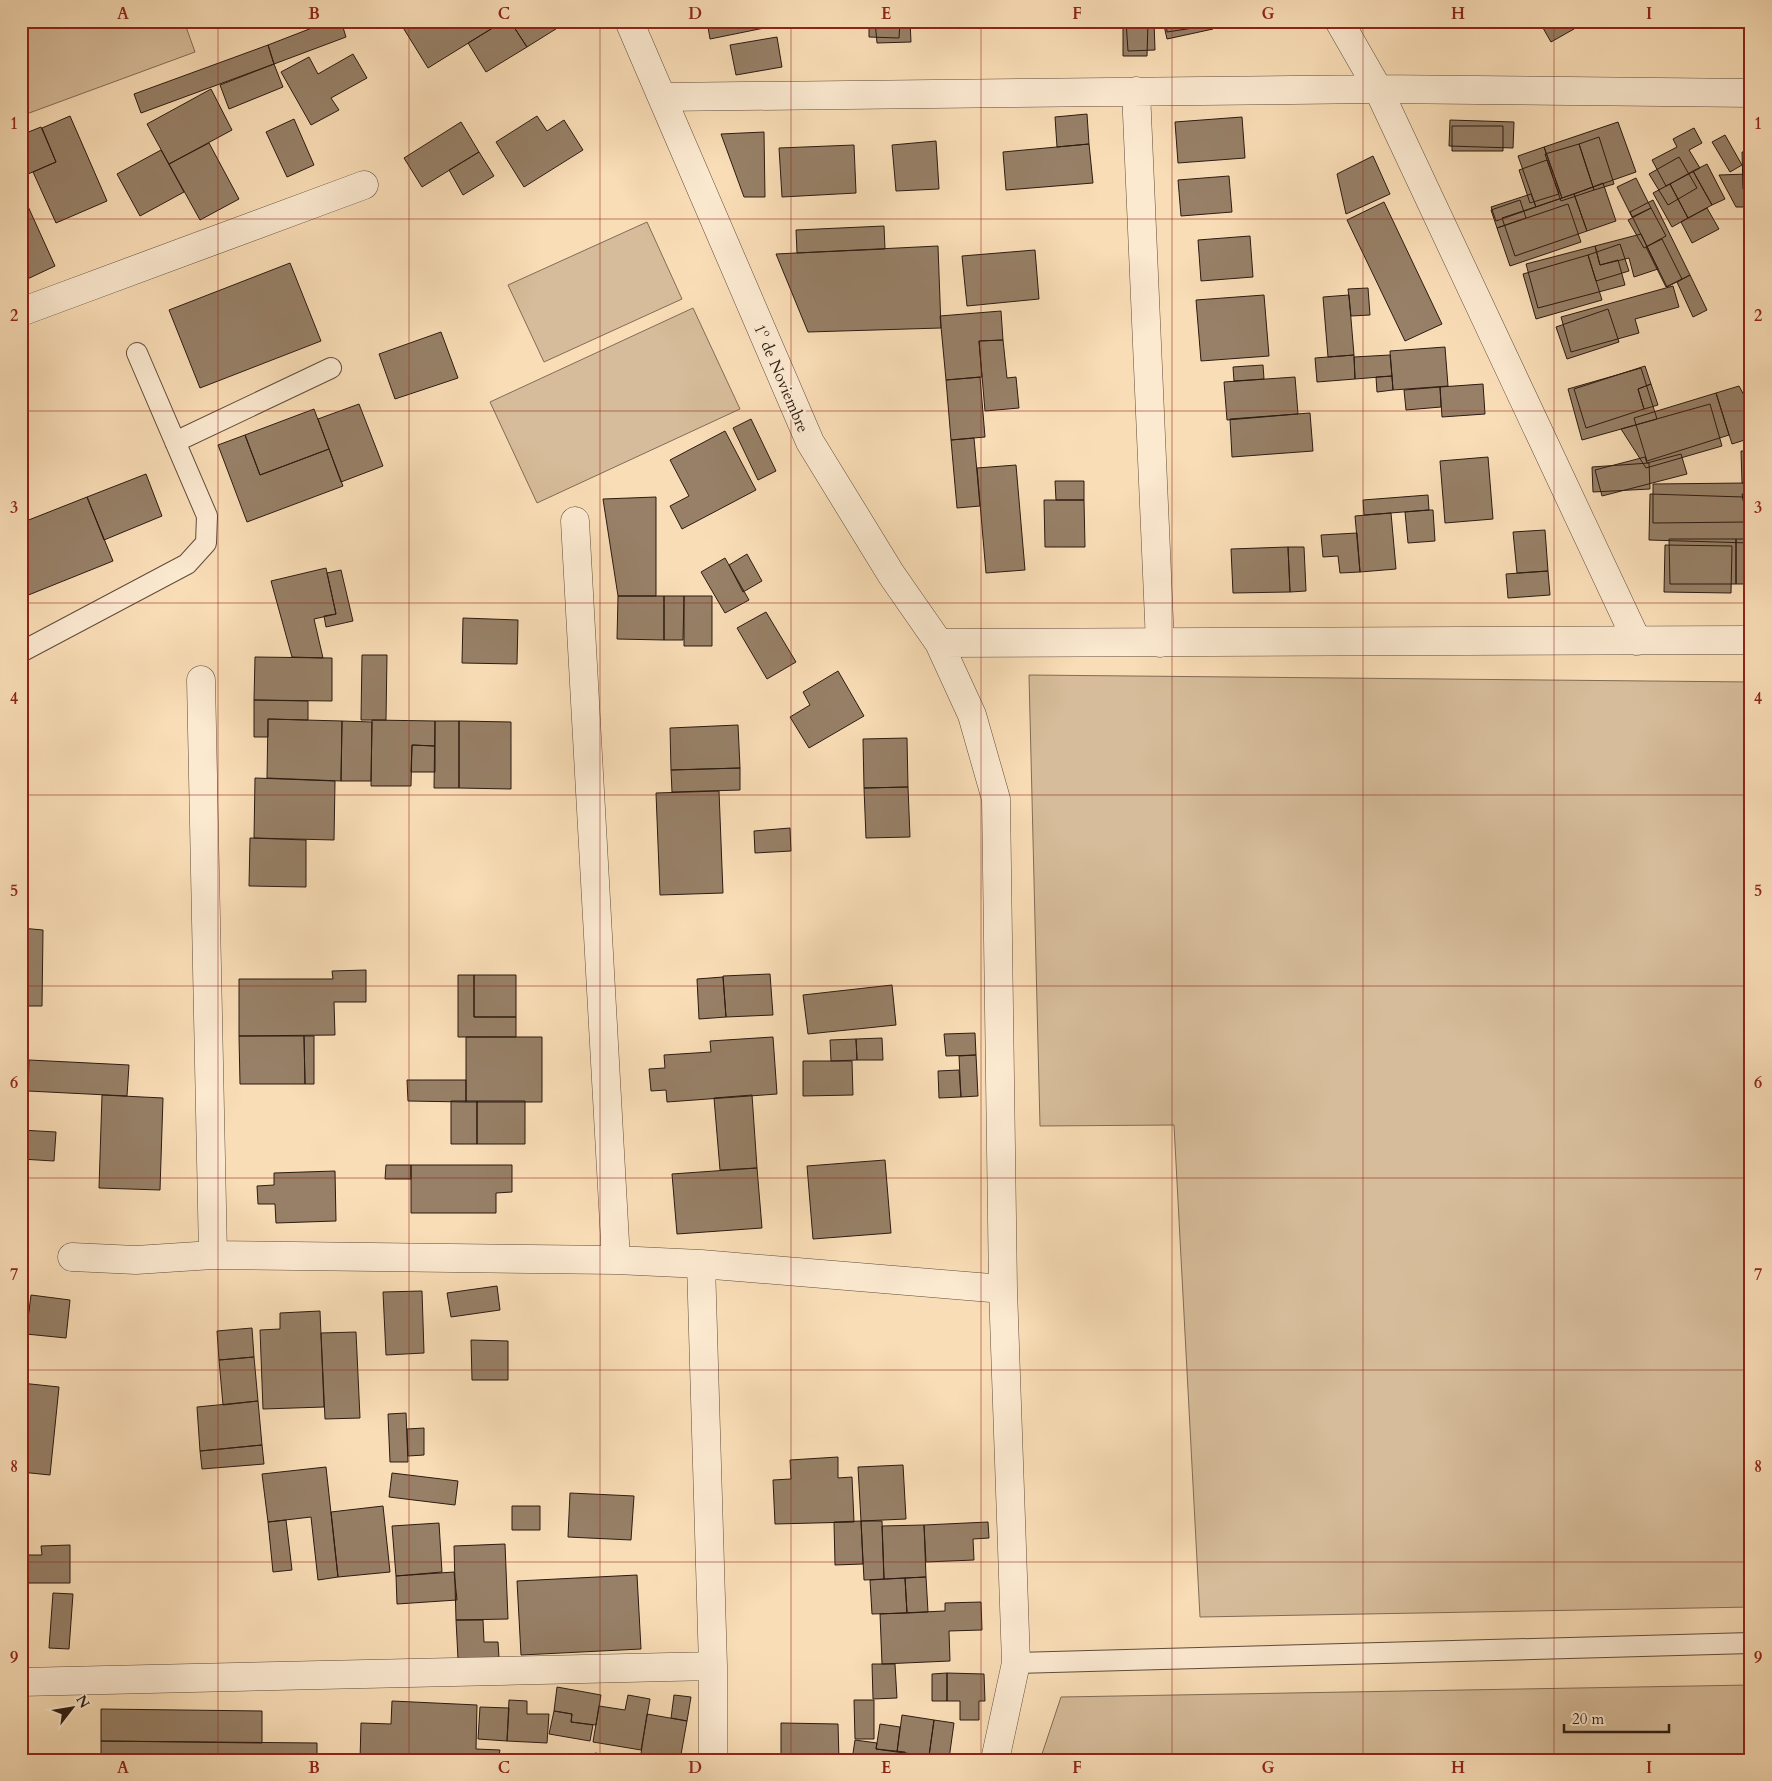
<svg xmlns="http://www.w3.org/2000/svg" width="1772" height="1781" viewBox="0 0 1772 1781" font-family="Cardo,serif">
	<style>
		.green { fill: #d6bc9a; stroke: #826c56 }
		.building { fill: #978067; stroke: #2d1b11 }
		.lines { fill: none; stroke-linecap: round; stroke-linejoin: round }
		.service-casing { stroke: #604c3a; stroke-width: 22 }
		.minor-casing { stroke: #604c3a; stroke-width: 29 }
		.service { stroke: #fbe9d0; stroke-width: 20 }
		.minor { stroke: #fbe9d0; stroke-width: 28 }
		.grid { fill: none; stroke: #8f2418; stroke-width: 1; stroke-opacity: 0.55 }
		.labels { text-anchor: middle; stroke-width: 4.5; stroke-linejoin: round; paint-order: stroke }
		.street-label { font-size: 16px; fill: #2d1b11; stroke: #fbe9d0 }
		.neatline { fill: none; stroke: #8f2418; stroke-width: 2 }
		.grid-label { font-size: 16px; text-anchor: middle; font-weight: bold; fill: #8f2418 }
	</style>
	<rect width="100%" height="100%" fill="#f9ddb6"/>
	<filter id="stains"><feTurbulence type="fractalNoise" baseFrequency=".004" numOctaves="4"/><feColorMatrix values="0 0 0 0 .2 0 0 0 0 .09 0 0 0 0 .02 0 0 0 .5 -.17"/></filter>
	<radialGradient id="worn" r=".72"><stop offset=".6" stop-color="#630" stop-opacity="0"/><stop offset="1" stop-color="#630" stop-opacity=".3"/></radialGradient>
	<path class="green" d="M21,21h163l11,31 -174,64z
		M647,222l35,77 -138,63 -36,-77z
		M693,308l47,101 -203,94 -47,-101z
		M1029,675l722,7v925l-551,10 -26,-492 -134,1z
		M1751,1685v75h-711l21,-63z"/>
	<path class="building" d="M330,21h11l5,16 -72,27 -6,-19z
		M410,21h94l-76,47 -26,-42z
		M504,21h6l17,26 -41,25 -18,-29z
		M510,21h45l4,6 -32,20z
		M707,21h66l1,5 -64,13z
		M869,21h31l-1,17 -30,-1z
		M875,21h35l1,21 -34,1z
		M1123,21h25l-1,35h-24z
		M1126,21h28l1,29 -27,1z
		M1163,21h49l1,8 -46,10z
		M1166,21h60v2l-59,9z
		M1539,21h49l-37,21z
		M1545,21h17l-13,7z
		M777,37l5,30 -46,8 -6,-30z
		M268,45l6,19 -133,49 -7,-19z
		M353,54l14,24 -36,20 8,12 -28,15 -30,-53 28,-15 9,17z
		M274,64l9,23 -54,22 -9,-24z
		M211,89l21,41 -63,34 -22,-40z
		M1087,114l2,30 -32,3 -2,-30z
		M70,116l37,85 -51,22 -23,-51 23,-10 -14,-34z
		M537,116l10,15 17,-11 19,30 -59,37 -28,-45z
		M1242,117l3,41 -67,5 -3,-41z
		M294,119l20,46 -27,12 -21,-45z
		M1450,120l64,2 -1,26 -64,-2z
		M461,122l18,30 -57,35 -18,-29z
		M1618,122l18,50 -74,26 -18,-51z
		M1452,126h51v25h-51z
		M41,127l15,35 -35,15v-42z
		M1694,128l8,15 -13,7 11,18 -34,18 -14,-26 25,-13 -4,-8z
		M764,132l1,65h-21l-23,-63z
		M1725,135l17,30 -12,7 -18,-30z
		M1599,137l15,47 -20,6 -15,-46z
		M936,141l3,48 -43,2 -4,-46z
		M209,143l30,56 -39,21 -31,-56z
		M1089,144l4,39 -87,7 -3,-38z
		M1579,144l15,46 -33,11 -16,-47z
		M854,145l2,48 -74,4 -3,-49z
		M1544,147l18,51 -26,9 -18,-51z
		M161,150l23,42 -44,24 -23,-42z
		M479,152l15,24 -31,19 -14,-25z
		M1742,152h9v36l-8,1z
		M1373,156l17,38 -44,20 -9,-40z
		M1679,157l18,31 -29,17 -19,-31z
		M1547,160l12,34 -29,9 -11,-33z
		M1707,164l18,35 -13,6 -19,-34z
		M1693,171l19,34 -24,13 -18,-34z
		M1748,174h3v33h-15l-17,-32z
		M1229,176l3,36 -51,4 -3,-36z
		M1636,178l15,30 -19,9 -15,-30z
		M1603,183l13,38 -29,10 -13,-37z
		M1670,184l18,34 -16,9 -19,-34z
		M21,191l34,75 -34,16z
		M1531,194l5,13 -40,14 -5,-14z
		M1574,194l13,37 -72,25 -13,-38z
		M1520,200l6,18 -29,10 -6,-18z
		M1653,200l37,75 -23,12 -37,-75z
		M1384,202l58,122 -37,17 -58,-121z
		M1568,204l13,38 -71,24 -13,-38z
		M1651,208l15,28 -22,12 -16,-28z
		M1707,208l12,21 -27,14 -11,-21z
		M884,226l1,23 -88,4 -1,-23z
		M1641,234l17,35 -24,8 -5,-19 -29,7 -5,-19z
		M1250,236l3,41 -52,4 -3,-41z
		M1662,239l20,40 -16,8 -20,-40z
		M1620,244l9,27 -33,10 -8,-26z
		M938,246l3,82 -133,4 -32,-78z
		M1595,246l5,19 18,-5 7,25 -87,23 -12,-44z
		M1035,250l4,49 -72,7 -5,-50z
		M1588,255l14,45 -66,19 -13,-45z
		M290,263l31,78 -121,47 -31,-78z
		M1690,275l17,35 -14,7 -16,-35z
		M1673,286l6,21 -44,12 4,14 -68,19 -10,-35z
		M1368,288l2,27 -19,1 -3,-27z
		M1264,295l5,61 -68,5 -5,-61z
		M1349,295l5,60 -26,2 -5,-60z
		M1608,309l11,33 -52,17 -11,-32z
		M1001,311l2,29 -24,1 3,36 -36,3 -6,-64z
		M441,332l17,46 -63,21 -16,-45z
		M1003,340l4,38 9,-1 3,31 -34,3 -6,-70z
		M1445,347l3,39 -55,4 -3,-39z
		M1354,355l1,24 -38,3 -2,-24z
		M1390,355l2,21 -37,3 -1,-22z
		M1263,365l1,14 -30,2 -1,-14z
		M1645,366l6,18 -13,5 6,20 -58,19 -12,-39z
		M1641,368l16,51 -75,21 -14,-51z
		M1392,376l1,14 -16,2 -1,-15z
		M980,377l5,60 -34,3 -5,-60z
		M1295,377l3,37 -71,6 -3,-38z
		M1483,384l2,30 -43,3 -2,-30z
		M1651,384l7,21 -14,4 -6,-20z
		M1739,386l12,22v30l-19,6 -16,-51z
		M1440,387l1,20 -35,3 -2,-20z
		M1716,393l13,42 -82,26 -13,-43z
		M359,404l24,62 -42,16 -23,-63z
		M1710,404l12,42 -76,22 -25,-39z
		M314,409l15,40 -69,26 -15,-40z
		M1310,413l3,38 -81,6 -2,-38z
		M751,419l25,52 -18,9 -25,-52z
		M725,431l31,59 -74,39 -12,-23 19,-10 -19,-36z
		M245,435l15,40 69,-26 14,37 -96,36 -29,-77z
		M974,438l6,68 -23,2 -6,-68z
		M1741,451h10v32h-9z
		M1681,454l6,20 -85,22 -7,-26 50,-13 2,6z
		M1488,457l5,62 -48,4 -5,-62z
		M1649,463l1,26 -57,3 -1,-25z
		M1016,465l9,105 -39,3 -9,-105z
		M146,474l16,42 -58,24 -17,-43z
		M1055,481h29v19h-28z
		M1746,483h5v24h-5z
		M1746,483v39l-93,1v-39z
		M1650,494l93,3 7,46 -101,-3z
		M1742,494l9,1v48z
		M1428,495l1,15 -65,5 -1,-15z
		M87,497l26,64 -92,37v-75z
		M656,497v99h-38l-15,-97z
		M1044,500h40l1,47h-40z
		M1429,510h4l2,31 -27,2 -3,-31z
		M1391,513l5,56 -36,3 -5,-56z
		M1545,530l3,41 -31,2 -4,-41z
		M1357,533l3,39 -20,1 -2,-17 -15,1 -2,-22z
		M1669,539h67v45h-66z
		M1736,539h15v45h-15z
		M1665,545l67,1 -1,47 -67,-1z
		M1288,547h16l2,44 -16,1z
		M1288,547l2,45 -57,1 -2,-44z
		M747,554l15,27 -19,11 -14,-27z
		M725,558l24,42 -24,13 -24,-41z
		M326,568l10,46 -22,5 9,39 -31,-1 -21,-76z
		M341,570l12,51 -27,6 -2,-11 12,-2 -9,-41z
		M1548,571l2,24 -42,3 -2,-24z
		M618,596h46v44l-47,-1z
		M664,596h20l-1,44h-19z
		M684,596h28v50h-28z
		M766,612l30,50 -29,17 -30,-51z
		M463,618l55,2 -1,44 -55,-1z
		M362,655h25l-1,65h-25z
		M255,657l77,1v43l-78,-1z
		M838,671l26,45 -55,32 -19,-31 20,-12 -7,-13z
		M254,700l54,1v19l-40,-1v18h-14z
		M268,719l74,2 -1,60 -74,-3z
		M372,720l63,1v25l-23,-1 -1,41h-40z
		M342,721l30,1 -1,59h-30z
		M435,721h24v67h-25z
		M459,721l52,1v67l-52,-1z
		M738,725l2,43 -69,2 -1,-42z
		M907,738l1,49 -44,1 -1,-49z
		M412,745l23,1v26h-24z
		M740,768v22l-68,2 -1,-22z
		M255,778l80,3 -1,59 -80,-2z
		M908,787l2,50 -44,1 -2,-50z
		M719,791l4,102 -63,2 -4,-102z
		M790,828l1,23 -36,2 -1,-22z
		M250,838l56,2v47l-57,-1z
		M21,928l22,2 -1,76h-16l-1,49h-4z
		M366,970v32h-32l1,33 -96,1v-57h94l-1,-8z
		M770,974l3,41 -47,2 -3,-41z
		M458,975h16v42h42v20h-58z
		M474,975h42v42h-42z
		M723,977l3,40 -27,2 -2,-40z
		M892,985l4,40 -88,9 -5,-39z
		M975,1033l1,22 -30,1 -2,-22z
		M239,1036h65l1,48h-65z
		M304,1036h10v48h-9z
		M466,1037h76v65h-76z
		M773,1037l4,57 -110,8 -1,-12 -15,1 -2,-22 16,-1 -1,-13 47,-3 -1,-11z
		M882,1038l1,22h-26l-1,-21z
		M856,1039l1,21 -26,1 -1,-21z
		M976,1055l2,41 -17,1 -2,-41z
		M29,1060l100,5 -2,31 -99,-5z
		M803,1061h49l1,34 -50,1z
		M959,1070l2,27 -22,1 -1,-27z
		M407,1080h59v22l-58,-1z
		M102,1095l61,3 -3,92 -61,-2z
		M752,1095l5,73 -37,2 -6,-72z
		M451,1101h26v43h-26z
		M477,1101h48v43h-48z
		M21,1130l35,2 -2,29 -33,-2z
		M885,1160l6,73 -78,6 -6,-73z
		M386,1165h25v14h-26z
		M411,1165h101v27l-16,1v20h-85z
		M757,1168l5,60 -85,6 -5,-60z
		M335,1171l1,50 -60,2 -1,-19h-17l-1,-18 17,-1v-12z
		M497,1286l3,24 -49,7 -4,-24z
		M422,1291l2,62 -38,2 -3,-63z
		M31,1295l39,5 -4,38 -40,-4z
		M21,1307l8,1 -7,57 -1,-1z
		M320,1311l4,96 -61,2 -3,-79 20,-1v-16z
		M252,1328l2,29 -35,3 -2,-29z
		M356,1332l4,86 -35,1 -4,-86z
		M471,1340l37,1v39h-36z
		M254,1357l4,44 -35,4 -4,-45z
		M21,1383l38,4 -9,88 -29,-3z
		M258,1401l4,44 -62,6 -3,-44z
		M406,1413l2,49h-18l-2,-48z
		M424,1428v27l-16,1 -1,-27z
		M262,1445l2,19 -62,5 -2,-18z
		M838,1457v21l14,-1 2,45 -79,2 -2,-44 18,-1 -1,-19z
		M903,1465l3,54 -45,2 -3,-54z
		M326,1467l12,110 -20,3 -7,-63 -43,5 -6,-48z
		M392,1473l66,8 -3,24 -66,-8z
		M570,1493l64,3 -3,44 -63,-3z
		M383,1506l7,66 -52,5 -7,-65z
		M512,1506h28v24h-28z
		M286,1520l6,50 -19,2 -5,-50z
		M861,1521l2,43 -28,1 -1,-43z
		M861,1521h21l2,58 -20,1z
		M988,1522l1,16 -16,1 1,21 -48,2 -2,-37z
		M439,1523l3,49 -46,4 -4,-50z
		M924,1525l2,52 -42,2 -2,-53z
		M505,1544l3,75 -52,1 -2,-74z
		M70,1545v38h-49v-28h21l-1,-9z
		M454,1572l3,28 -60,4 -1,-28z
		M637,1575l4,74 -120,6 -4,-74z
		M926,1577l2,35 -21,1 -2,-35z
		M905,1578l2,35 -35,1 -2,-34z
		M53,1593l20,1 -4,55 -20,-1z
		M981,1602l1,28 -33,1 1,30 -68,3 -2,-50 65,-3v-8z
		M456,1620h27l1,22h14l1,16 -41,1z
		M872,1664h23l2,34 -24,1z
		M947,1673v28h-15v-27z
		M947,1673l37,1 1,27h-6v19h-19v-19h-13z
		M557,1687l44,8 -5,30 -25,-3 1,-8 -18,-3z
		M628,1695l22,4 -9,51 -48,-8 6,-36 26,4z
		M674,1695l17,2 -4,24 -16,-3z
		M509,1700l18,1v13h22l-2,29 -40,-2z
		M854,1700h20v39h-19z
		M392,1701l85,4 -1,44 24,1 -2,10h-138l1,-37 30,1z
		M480,1707l29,1 -2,33 -29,-2z
		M101,1709l161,2v32l-161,-2z
		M554,1711l18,3 -1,8 22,3 -3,16 -41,-7z
		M647,1714l40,7 -7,39h-40z
		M902,1715l32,5 -5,36 -32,-4z
		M934,1720l20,3 -5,36 -20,-3z
		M781,1723l57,1 1,36h-58z
		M880,1724l20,3 -3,25 -21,-3z
		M855,1740l22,3 -1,6 29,3 -1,8h-52z
		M101,1741l216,2v17h-216z
		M595,1753l17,3v4h-18z"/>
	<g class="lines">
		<g class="service-casing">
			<path id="service" d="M175,442l156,-74
				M21,652l166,-88 19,-21 1,-27 -70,-163
				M1016,1663l735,-20"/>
		</g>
		<g class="minor-casing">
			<path id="minor" d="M629,21l181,421 81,132 48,69 33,72 24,84 7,490 13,374 -21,97
				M1339,21l39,68 259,552
				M1136,91l24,552
				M662,97l716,-8 373,4
				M21,312l343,-127
				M575,521l41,739
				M939,643l812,-3
				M201,680l12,575
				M72,1257l64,3 77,-5 403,5 85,4 302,25
				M701,1264l12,402v94
				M21,1682l692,-16"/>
		</g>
		<use href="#service" class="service"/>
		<use href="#minor" class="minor"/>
	</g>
	<path class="grid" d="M218,21v1739M409,21v1739M600,21v1739M791,21v1739M981,21v1739M1172,21v1739M1363,21v1739M1554,21v1739M21,219h1730M21,411h1730M21,603h1730M21,795h1730M21,986h1730M21,1178h1730M21,1370h1730M21,1562h1730"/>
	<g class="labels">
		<g class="street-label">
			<text transform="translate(782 378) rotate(67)" y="6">1º de Noviembre</text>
		</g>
	</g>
	<rect width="1772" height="1781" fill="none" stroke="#f9ddb6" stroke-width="55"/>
	<g transform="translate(72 1708) rotate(59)" stroke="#fbe9d0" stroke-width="4" paint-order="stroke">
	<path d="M0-4L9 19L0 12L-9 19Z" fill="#2d1b11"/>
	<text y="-8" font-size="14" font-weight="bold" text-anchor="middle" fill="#2d1b11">N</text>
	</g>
	<path d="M1564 1724v8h105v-8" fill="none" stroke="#2d1b11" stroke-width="2.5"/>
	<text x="1572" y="1724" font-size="15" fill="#2d1b11" stroke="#fbe9d0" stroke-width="4" paint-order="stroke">20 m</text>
	<rect x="28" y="28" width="1716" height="1726" class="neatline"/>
	<g class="grid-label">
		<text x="123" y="19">A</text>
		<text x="314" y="19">B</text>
		<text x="504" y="19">C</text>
		<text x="695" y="19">D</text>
		<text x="886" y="19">E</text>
		<text x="1077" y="19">F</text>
		<text x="1268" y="19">G</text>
		<text x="1458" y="19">H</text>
		<text x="1649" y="19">I</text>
		<text x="14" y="129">1</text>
		<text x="1758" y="129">1</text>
		<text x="14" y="321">2</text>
		<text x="1758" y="321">2</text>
		<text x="14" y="513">3</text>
		<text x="1758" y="513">3</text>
		<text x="14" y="704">4</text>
		<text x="1758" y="704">4</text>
		<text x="14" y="896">5</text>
		<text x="1758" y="896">5</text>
		<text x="14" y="1088">6</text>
		<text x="1758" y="1088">6</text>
		<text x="14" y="1280">7</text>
		<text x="1758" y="1280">7</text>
		<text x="14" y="1472">8</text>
		<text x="1758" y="1472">8</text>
		<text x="14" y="1663">9</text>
		<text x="1758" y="1663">9</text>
		<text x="123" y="1773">A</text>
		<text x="314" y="1773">B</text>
		<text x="504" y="1773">C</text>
		<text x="695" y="1773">D</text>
		<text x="886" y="1773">E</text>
		<text x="1077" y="1773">F</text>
		<text x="1268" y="1773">G</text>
		<text x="1458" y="1773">H</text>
		<text x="1649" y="1773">I</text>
	</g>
	<rect width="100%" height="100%" filter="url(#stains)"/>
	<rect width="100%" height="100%" fill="url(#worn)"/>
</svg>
